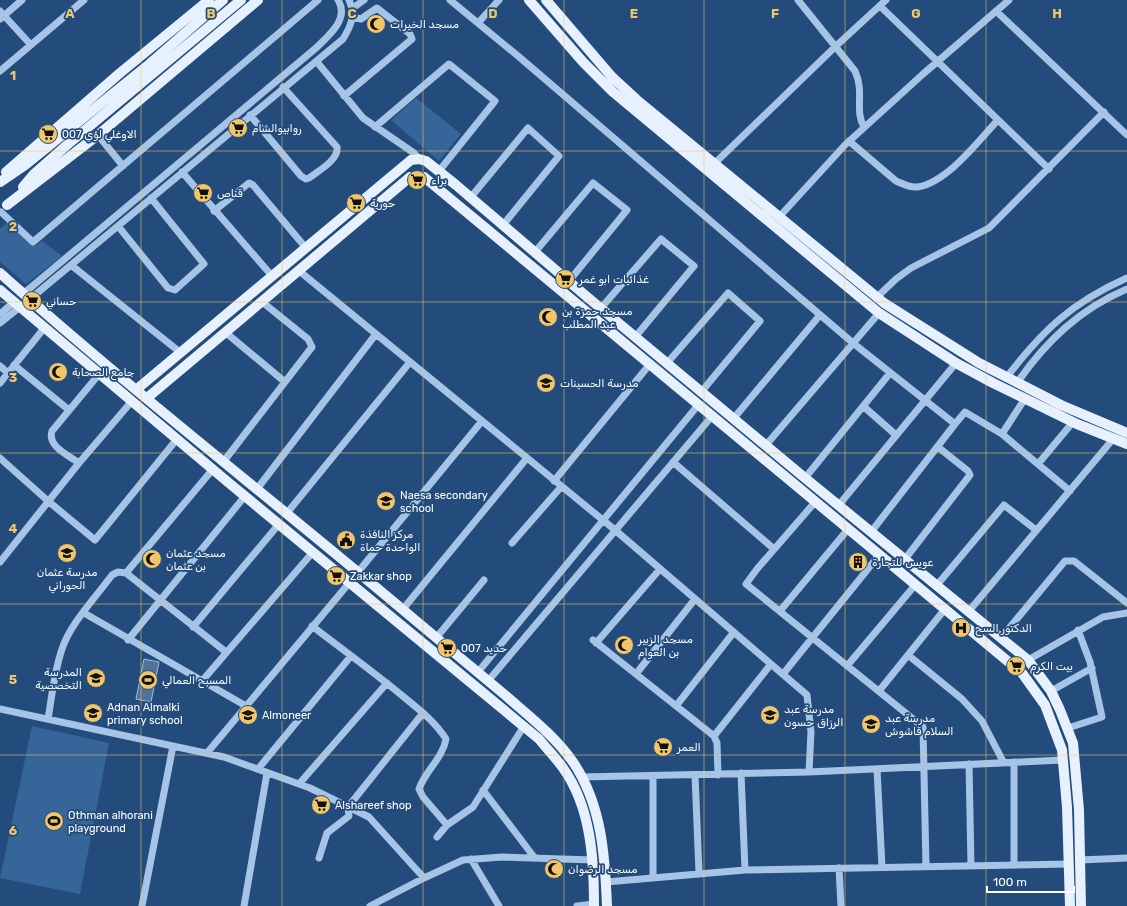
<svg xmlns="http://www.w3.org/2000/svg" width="1127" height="906" viewBox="0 0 1127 906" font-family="Rubik,'Noto Naskh Arabic',sans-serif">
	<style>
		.green { fill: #366699 }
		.water { fill: #537194; stroke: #9abfe6 }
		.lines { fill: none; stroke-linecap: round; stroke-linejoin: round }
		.minor { stroke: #a6c4e5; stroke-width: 7 }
		.major { stroke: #e7f0fd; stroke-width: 10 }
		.grid { fill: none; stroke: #f0c669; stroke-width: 1; stroke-opacity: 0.55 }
		.labels { text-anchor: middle; stroke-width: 3.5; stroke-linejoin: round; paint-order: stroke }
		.poi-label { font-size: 11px; fill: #fff; stroke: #234c7c; text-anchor: start }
		.grid-label { font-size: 13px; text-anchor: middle; font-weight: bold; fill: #f0c669; stroke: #234c7c; stroke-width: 3.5; stroke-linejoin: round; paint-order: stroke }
	</style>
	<rect width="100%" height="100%" fill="#234c7c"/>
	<path class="green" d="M416,98l45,36 -22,27 -48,-41z
		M8,222l27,24 7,-5 20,15 -36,28 -26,-22v-33z
		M32,726l77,17 -29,151 -80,-16z"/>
	<path class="water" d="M144,659l15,3 -8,40 -15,-3z"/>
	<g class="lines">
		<path class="minor" d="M450,0l68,56 335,287 102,81 10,-12 37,22 68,57
			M798,0l57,71c10,22 -1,39 9,56
			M880,6l169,163
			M353,8l11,-8
			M0,11l31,34
			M996,11l131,124
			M0,19l22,-19
			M478,23l21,-23
			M317,62l46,56 51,35 5,6
			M0,71l84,-71
			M344,96l68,-57 -2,-5 -33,-26 -16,11 -9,-2
			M250,115l51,61 5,3 3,-1c9,-7 30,-18 28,-31l-54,-60
			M375,127l74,-63 46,37 -56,70
			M98,135l25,31
			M849,141l47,40c7,3 14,7 21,6 30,-4 61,-46 81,-67
			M715,163l121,-117 50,-46
			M182,172l90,104
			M471,197l57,-69 31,28 -56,69
			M214,211l35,-28 4,2 53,63
			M1,212l32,30 285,-242
			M780,216l65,-71 78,-71 86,-74
			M118,226l50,62 7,2 29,-26 -53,-66
			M535,252l58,-69 34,27 -58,71
			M71,265l110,88
			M298,270l317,260 192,165 4,37 -2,40
			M23,294l293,-246c12,-12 34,-29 22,-48
			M877,297l19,-18 15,-11 78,-40 115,-116
			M30,299l313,-260c8,-13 13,-25 6,-39
			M601,308l60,-69 33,27 -58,70
			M0,314l14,-12
			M0,323l20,-16
			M225,332l60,50
			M668,362l60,-69 32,28 -58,70
			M14,365l55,45
			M0,366l8,7
			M1006,378c37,-48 65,-75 121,-100
			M0,383l45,-56
			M1017,383c29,-42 63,-74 110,-94
			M863,406l33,29
			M734,418l86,-103
			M1002,434l22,-34
			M766,445l113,-132
			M0,458l48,43 47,39 82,-101
			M224,461l88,-114 -4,-8 -47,-38
			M673,462l101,87
			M79,463c-11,-8 -32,-17 -27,-32l48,-58
			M1038,464l35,-42
			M805,478l85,-105
			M554,481l96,-117
			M257,489l119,-155
			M816,501l-59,68 -11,15 177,143 3,139
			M838,506l118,-143
			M287,513l123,-151
			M871,532l84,-108
			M512,543l49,-56
			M905,559l65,-84 -2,-4 -30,-24
			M0,562l79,-99 53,-62
			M358,572l124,-151
			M126,573l87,-104
			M937,585l67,-80 32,25
			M403,609l124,-151
			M780,611l69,-83
			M969,611l144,-172
			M84,613l162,93
			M312,626c31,24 63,47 93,72 15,12 31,25 41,41 -3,19 -21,32 -27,50l4,8 24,28
			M193,627l86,-103
			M436,638l48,-58
			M1001,638l64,-77h9l53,42
			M128,640l117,-144
			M593,640l121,96 3,7 1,32
			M596,643l64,-74
			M908,655l54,44 20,22 22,42
			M1028,660l75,-43 24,-4
			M847,666l69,-82
			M478,672l221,-268
			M636,674l59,-75
			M783,674l97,-120
			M202,681l111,-129
			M488,681l225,-266
			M879,691l66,-82
			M1051,691l41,-23
			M676,706l58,-74
			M0,709l224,48 86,31 59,29 55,61
			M48,719c4,-23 6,-47 14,-70 8,-25 34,-52 50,-74l6,-3 8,1 100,79
			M1068,728l34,-11 -12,-55 -12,-32
			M714,736l57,-72
			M207,753l143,-171
			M1014,762v103
			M969,764l2,102
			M258,769l93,-113
			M877,769l5,98
			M695,775l4,98
			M581,777l228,-5 254,-12
			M299,784l88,-101
			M483,790l51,67
			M437,837l10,-12 26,-18 51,-81
			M319,858l8,-25 22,-17 -1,-9 75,-94
			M471,859l28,47
			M1080,860l47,-2
			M839,868l2,38
			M745,870l324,-6
			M653,877v-101
			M606,882l139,-12 -4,-97
			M142,906l31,-160
			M244,906l23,-133
			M370,906l54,-28 39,-18 39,-3 91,3
			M577,906l17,-2"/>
		<path class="major" d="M529,0l54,62 30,30 266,221 77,50 37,20 84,41 50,20
			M546,0l66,77 25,23 247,203 95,60 82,42 66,28
			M6,172l114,-99 89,-73
			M0,182l25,-17 121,-98 77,-67
			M23,187l11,-13 33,-29 174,-145
			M7,205l91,-70 160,-135
			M0,273c134,120 277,230 415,347 30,25 60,50 90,75 24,21 50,41 68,67 29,43 32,94 34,144
			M0,290l229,193 310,256c8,10 17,19 24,29 28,39 31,91 31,138
			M137,389l274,-229 8,-1 7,2 30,24 130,111 219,182 223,182 23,31 9,19 13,33 6,67 2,96
			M147,398l263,-221h14l598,496 23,32 17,45 5,57 3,99"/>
	</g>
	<path class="grid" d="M141,0v906M282,0v906M423,0v906M564,0v906M704,0v906M845,0v906M986,0v906M0,151h1127M0,302h1127M0,453h1127M0,604h1127M0,755h1127"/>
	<defs>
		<g id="mosque-disc" transform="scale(1)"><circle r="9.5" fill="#f0c669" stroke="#234c7c"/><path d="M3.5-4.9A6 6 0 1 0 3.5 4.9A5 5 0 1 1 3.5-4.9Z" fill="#111"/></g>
		<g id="supermarket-disc" transform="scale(1)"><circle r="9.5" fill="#f0c669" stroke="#234c7c"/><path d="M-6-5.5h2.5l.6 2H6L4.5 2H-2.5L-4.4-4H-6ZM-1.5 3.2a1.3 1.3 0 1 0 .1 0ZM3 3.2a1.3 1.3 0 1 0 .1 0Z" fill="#111"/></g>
		<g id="school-disc" transform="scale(1)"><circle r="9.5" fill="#f0c669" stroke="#234c7c"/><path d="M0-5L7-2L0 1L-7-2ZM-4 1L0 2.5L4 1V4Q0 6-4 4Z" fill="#111"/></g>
		<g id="civic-disc" transform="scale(1)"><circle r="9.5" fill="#f0c669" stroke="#234c7c"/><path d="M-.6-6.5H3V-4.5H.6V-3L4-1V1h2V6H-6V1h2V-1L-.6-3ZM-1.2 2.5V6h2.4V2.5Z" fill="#111"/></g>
		<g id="building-disc" transform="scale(1)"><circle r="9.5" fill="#f0c669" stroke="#234c7c"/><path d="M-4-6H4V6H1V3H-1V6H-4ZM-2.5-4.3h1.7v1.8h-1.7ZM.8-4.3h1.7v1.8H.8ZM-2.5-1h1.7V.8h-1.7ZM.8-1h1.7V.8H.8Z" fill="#111"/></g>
		<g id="hospital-disc" transform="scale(1)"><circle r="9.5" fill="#f0c669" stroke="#234c7c"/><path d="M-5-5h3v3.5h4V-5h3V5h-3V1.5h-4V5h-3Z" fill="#111"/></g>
		<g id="stadium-disc" transform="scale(1)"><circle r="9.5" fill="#f0c669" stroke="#234c7c"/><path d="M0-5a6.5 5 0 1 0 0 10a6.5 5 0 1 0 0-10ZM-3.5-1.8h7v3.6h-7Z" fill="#111"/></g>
	</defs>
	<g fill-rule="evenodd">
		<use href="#mosque-disc" x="376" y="24"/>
		<use href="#supermarket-disc" x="238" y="128"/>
		<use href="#supermarket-disc" x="48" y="134"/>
		<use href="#supermarket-disc" x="417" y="180"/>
		<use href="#supermarket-disc" x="203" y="193"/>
		<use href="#supermarket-disc" x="356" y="203"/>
		<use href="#supermarket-disc" x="565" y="279"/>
		<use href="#supermarket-disc" x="32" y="301"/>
		<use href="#mosque-disc" x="548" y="317"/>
		<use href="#mosque-disc" x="58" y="372"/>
		<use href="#school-disc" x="546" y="383"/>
		<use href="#school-disc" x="386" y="501"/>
		<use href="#civic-disc" x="346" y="540"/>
		<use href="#school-disc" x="67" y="553"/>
		<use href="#mosque-disc" x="152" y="559"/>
		<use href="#building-disc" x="858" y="562"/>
		<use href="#supermarket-disc" x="336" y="576"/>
		<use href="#hospital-disc" x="961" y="628"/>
		<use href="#mosque-disc" x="624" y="645"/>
		<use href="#supermarket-disc" x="447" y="648"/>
		<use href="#supermarket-disc" x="1016" y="666"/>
		<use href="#school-disc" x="96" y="678"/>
		<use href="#stadium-disc" x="148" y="680"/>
		<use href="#school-disc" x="93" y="713"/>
		<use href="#school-disc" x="248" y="715"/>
		<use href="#school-disc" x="770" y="715"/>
		<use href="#school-disc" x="871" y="724"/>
		<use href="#supermarket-disc" x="663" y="747"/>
		<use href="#supermarket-disc" x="321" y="805"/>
		<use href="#stadium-disc" x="54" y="821"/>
		<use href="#mosque-disc" x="554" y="869"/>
	</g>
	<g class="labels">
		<g class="poi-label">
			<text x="390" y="28">مسجد الخيرات</text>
			<text x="252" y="132">روابيوالشام</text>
			<text x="62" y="138">الاوغلي لؤي 007</text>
			<text x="431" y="184">براء</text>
			<text x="217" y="197">قناص</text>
			<text x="370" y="207">حورية</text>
			<text x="579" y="283">غذائيات ابو غمر</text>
			<text x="46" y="305">حساني</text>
			<text x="562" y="315">مسجد حمزة بن<tspan x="562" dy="13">عبد المطلب</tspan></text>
			<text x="72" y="376">جامع الصحابة</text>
			<text x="560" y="387">مدرسة الحسينات</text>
			<text x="400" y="499">Naesa secondary<tspan x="400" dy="13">school</tspan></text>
			<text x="360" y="538">مركز النافذة<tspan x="360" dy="13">الواحدة حماة</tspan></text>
			<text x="166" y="557">مسجد عثمان<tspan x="166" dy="13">بن عثمان</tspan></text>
			<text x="872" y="566">عويس للتجارة</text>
			<text x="67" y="576" text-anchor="middle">مدرسة عثمان<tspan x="67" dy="13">الحوراني</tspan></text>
			<text x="350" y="580">Zakkar shop</text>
			<text x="975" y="632">الدكتور السح</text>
			<text x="638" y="643">مسجد الزبير<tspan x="638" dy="13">بن العوام</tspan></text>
			<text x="461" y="652">حديد 007</text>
			<text x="1030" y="670">بيت الكرم</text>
			<text x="82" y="676" text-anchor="end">المدرسة<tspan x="82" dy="13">التخصصية</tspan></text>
			<text x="162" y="684">المسبح العمالي</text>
			<text x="107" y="711">Adnan Almalki<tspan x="107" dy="13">primary school</tspan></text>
			<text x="784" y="713">مدرسة عبد<tspan x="784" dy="13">الرزاق حسون</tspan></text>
			<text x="262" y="719">Almoneer</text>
			<text x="885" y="722">مدرسة عبد<tspan x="885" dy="13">السلام قاشوش</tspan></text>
			<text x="677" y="751">العمر</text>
			<text x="335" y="809">Alshareef shop</text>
			<text x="68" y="819">Othman alhorani<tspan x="68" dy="13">playground</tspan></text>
			<text x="568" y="873">مسجد الرضوان</text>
		</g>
	</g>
	<g class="grid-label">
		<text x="70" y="18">A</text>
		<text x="211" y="18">B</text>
		<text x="352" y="18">C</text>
		<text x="493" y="18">D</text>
		<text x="634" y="18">E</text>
		<text x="775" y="18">F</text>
		<text x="916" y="18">G</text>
		<text x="1057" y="18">H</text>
		<text x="13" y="80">1</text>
		<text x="13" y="231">2</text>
		<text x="13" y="382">3</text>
		<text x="13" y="533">4</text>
		<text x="13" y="684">5</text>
		<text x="13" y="835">6</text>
	</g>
	<path d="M987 886v6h87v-6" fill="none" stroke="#ffffff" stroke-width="2"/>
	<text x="993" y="886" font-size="12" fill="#ffffff" stroke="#234c7c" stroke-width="3" paint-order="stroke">100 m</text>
</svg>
